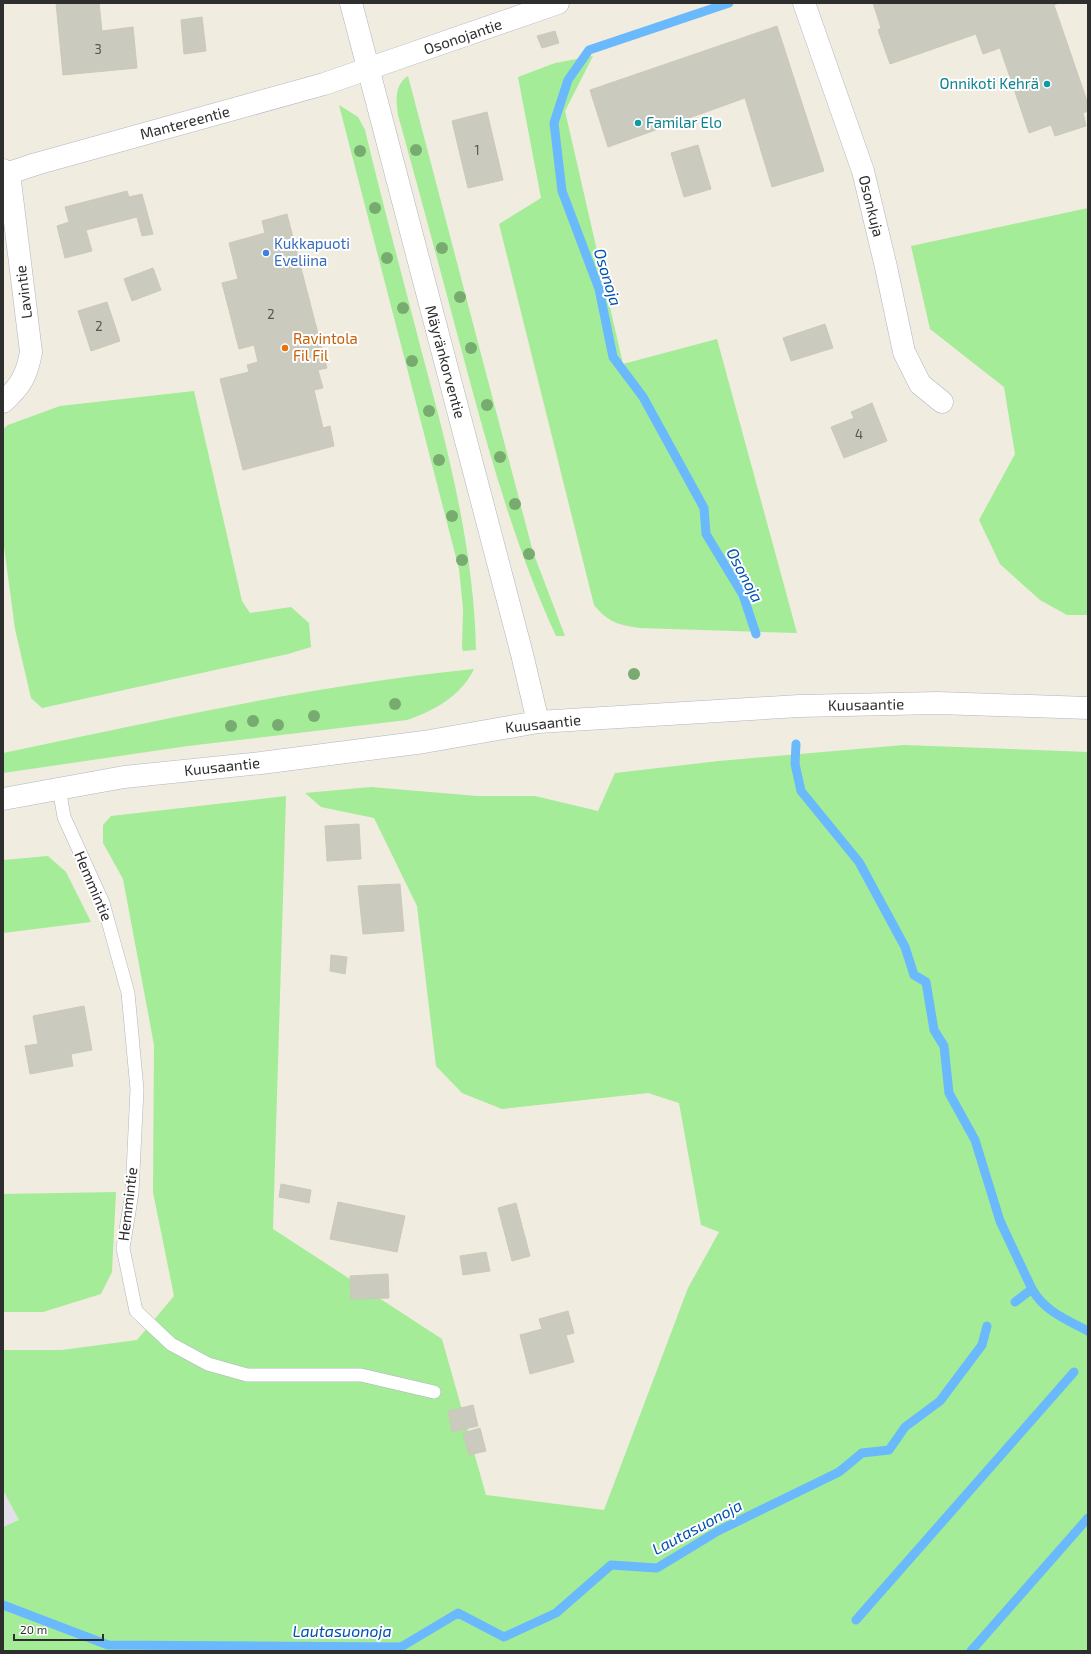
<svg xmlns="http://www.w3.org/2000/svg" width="1091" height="1654" viewBox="0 0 1091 1654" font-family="'Exo 2',sans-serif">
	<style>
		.industrial { fill: #e4e0e9 }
		.green { fill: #a4ec97 }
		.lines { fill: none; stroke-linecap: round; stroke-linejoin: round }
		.stream { stroke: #69b9fc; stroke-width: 9 }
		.building { fill: #cbcabe; stroke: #ccc9b8 }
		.lane-casing { stroke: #b3b3c2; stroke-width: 14 }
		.street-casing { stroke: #b3b3c2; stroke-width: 23 }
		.secondary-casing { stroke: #b3b3c2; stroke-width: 23 }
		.lane { stroke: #fff; stroke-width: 13 }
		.street { stroke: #fff; stroke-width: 22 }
		.secondary { stroke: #fff; stroke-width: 22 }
		.tree { fill: #78ab6f }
		.culture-dot { fill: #0f9aa8; stroke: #fff; stroke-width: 1.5 }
		.shop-dot { fill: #3f7fe0; stroke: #fff; stroke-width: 1.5 }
		.food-dot { fill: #e8710a; stroke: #fff; stroke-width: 1.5 }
		.labels { text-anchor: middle; stroke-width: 4; stroke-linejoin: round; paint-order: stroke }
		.number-label { font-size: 13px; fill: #555552 }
		.street-label { font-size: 15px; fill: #2e2e2e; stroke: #fff }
		.culture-label { font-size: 15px; fill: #0d838f; stroke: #fff; text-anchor: end }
		.shop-label { font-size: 15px; fill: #366cbe; stroke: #fff; text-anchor: start }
		.food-label { font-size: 15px; fill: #c56008; stroke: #fff; text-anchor: start }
		.water-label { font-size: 16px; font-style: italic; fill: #0052b0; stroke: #fff }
	</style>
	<rect width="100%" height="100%" fill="#f0ecdf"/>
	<path class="industrial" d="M3,1490l16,30 -16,7z"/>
	<path class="green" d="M593,56l-28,55 58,253 94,-25 80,294 -157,-5c-22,-3 -32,-6 -46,-23l-95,-381 42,-26 -23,-121 37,-14z
		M408,76l125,476 32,84h-9c-42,-91 -68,-187 -94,-284 -21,-79 -42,-158 -64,-237 -2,-14 -4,-30 10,-39z
		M339,105l19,12 7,13c18,75 38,149 57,223 26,97 52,196 54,297l-13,1 -1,-3 1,-40 -4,-39z
		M1088,208v407h-21l-27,-15 -40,-36 -21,-44 36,-66 -11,-67 -74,-58 -19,-83z
		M194,391l48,210 8,12 41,-6 18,16 2,24 -23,7 -246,54 -11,-10 -16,-69 -12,-90v-110l5,-4 52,-19z
		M474,669c-13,27 -40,42 -67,51l-219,26 -185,27v-20c156,-33 312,-68 471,-84z
		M904,745l184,7v899h-1085v-124l16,-7 -16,-30v-140h59l75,-10 37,-44 -21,-104 1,-147 -31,-166 -20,-36v-18l8,-9 175,-20 -13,433 169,110 44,156 118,15 84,-222 31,-56 -18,-7 -22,-122 -31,-10 -146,16 -40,-16 -26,-27 -19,-160 -43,-88 -53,-11 -16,-14 66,-6 106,9h58l63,15 17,-38 104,-12z
		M48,856l18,16 25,50 -88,11v-73z
		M116,1192l-4,80 -11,22 -58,18h-40v-118z"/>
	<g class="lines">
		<path class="stream" d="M729,3l-140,47 -21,30 -14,43 8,68 37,98 14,68 30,40 61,111 2,26 37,61 13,39
			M796,744l-1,20 6,27 58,71 46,85 9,28 12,7 8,48 10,16 5,47 26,47 25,81 32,68c12,22 35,31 56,42
			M1015,1302l17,-13
			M3,1605l105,40 293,2 57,-34 46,24 52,-24 55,-48 46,3 61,-37 121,-59 23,-19 27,-3 16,-23 35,-26 42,-56 5,-19
			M856,1620l218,-248
			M971,1651l117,-133"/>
	</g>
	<path class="building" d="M56,3h43l3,28 31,-4 4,41 -74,7z
		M873,3h186l-5,2 34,99v7l-5,2 3,13 -31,10 -4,-11 -22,8 -29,-85 -17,6 -7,-20 -86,30 -12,-34 3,-2z
		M202,17l4,34 -22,3 -3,-34z
		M777,26l47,145 -52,16 -27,-89 -137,49 -18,-57z
		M555,31l4,12 -17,5 -5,-12z
		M487,112l16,68 -35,8 -16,-67z
		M698,145l13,44 -27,8 -13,-44z
		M127,191l2,6 13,-3 11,40 -11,2 -5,-19 -51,13 6,21 -27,7 -8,-32 12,-4 -4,-15z
		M287,214l40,154 -9,2 5,18 -9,2 9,38 7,-2 4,20 -91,24 -23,-91 29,-7 -2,-7 11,-3 -4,-17 -15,4 -17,-66 16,-4 -9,-36 36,-10 -3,-12z
		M153,268l8,22 -29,11 -8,-22z
		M107,302l13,39 -29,10 -13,-40z
		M825,324l8,24 -42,13 -8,-23z
		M872,403l15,38 -43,17 -13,-31 23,-9 -3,-6z
		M359,824l2,35 -34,2 -2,-35z
		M400,884l4,47 -41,3 -5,-48z
		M331,955l16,2 -2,17 -15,-3z
		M84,1006l8,44 -21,4 2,12 -43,8 -5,-28 13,-2 -5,-28z
		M281,1184l30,6 -2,13 -30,-6z
		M338,1202l67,14 -8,36 -67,-13z
		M516,1203l14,53 -18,5 -14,-53z
		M486,1252l4,19 -27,4 -3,-19z
		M388,1274l1,24 -38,1 -1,-23z
		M568,1311l6,22 -8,2 8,27 -44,12 -10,-39 22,-6 -3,-10z
		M473,1405l5,21 -26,6 -4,-21z
		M480,1428l6,23 -17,4 -6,-22z"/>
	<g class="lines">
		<g class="lane-casing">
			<path id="lane" d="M59,788l5,29 39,86 25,90 9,96 -5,104 -9,55 13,63 35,33 37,20 39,11h114l73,17"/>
		</g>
		<g class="street-casing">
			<path id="street" d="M804,3l59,168 23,96 18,85 16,32 22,18
				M3,170l6,3 27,-9 288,-80 234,-81
				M3,402c18,-16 24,-27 28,-50l-22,-179"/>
		</g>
		<g class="secondary-casing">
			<path id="secondary" d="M351,3l171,651 16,68
				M3,799l121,-22 137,-14 163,-21 114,-20 261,-16 139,-3 150,5"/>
		</g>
		<use href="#lane" class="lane"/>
		<use href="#street" class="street"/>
		<use href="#secondary" class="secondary"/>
	</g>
	<g class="tree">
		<circle cx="416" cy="150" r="6"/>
		<circle cx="360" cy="151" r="6"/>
		<circle cx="375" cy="208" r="6"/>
		<circle cx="442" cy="248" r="6"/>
		<circle cx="387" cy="258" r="6"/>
		<circle cx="460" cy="297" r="6"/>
		<circle cx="403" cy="308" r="6"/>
		<circle cx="471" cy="348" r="6"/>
		<circle cx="412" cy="361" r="6"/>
		<circle cx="487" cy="405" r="6"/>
		<circle cx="429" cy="411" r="6"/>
		<circle cx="500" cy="457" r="6"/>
		<circle cx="439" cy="460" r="6"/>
		<circle cx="515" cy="504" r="6"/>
		<circle cx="452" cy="516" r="6"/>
		<circle cx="529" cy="554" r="6"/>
		<circle cx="462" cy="560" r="6"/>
		<circle cx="634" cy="674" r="6"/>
		<circle cx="395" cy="704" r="6"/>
		<circle cx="314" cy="716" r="6"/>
		<circle cx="253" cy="721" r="6"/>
		<circle cx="278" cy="725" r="6"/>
		<circle cx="231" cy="726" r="6"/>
	</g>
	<g class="culture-dot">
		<circle cx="1047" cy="84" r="4"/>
		<circle cx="638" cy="123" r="4"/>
	</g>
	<circle class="shop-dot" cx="266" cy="253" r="4"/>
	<circle class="food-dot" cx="285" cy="348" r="4"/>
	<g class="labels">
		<g class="number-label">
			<text x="98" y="54">3</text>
			<text x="477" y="155">1</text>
			<text x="271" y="319">2</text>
			<text x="99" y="331">2</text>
			<text x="859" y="439">4</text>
		</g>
		<g class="street-label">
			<text transform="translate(463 37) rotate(-19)" y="5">Osonojantie</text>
			<text transform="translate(185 123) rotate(-15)" y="5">Mantereentie</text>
			<text transform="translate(871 206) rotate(76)" y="5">Osonkuja</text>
			<text transform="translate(24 292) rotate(-97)" y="5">Lavintie</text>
			<text transform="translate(445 362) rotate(75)" y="5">Mäyränkorventie</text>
			<text transform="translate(866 705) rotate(-1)" y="5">Kuusaantie</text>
			<text transform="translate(543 724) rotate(-6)" y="5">Kuusaantie</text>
			<text transform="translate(222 767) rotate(-6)" y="5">Kuusaantie</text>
			<text transform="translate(93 886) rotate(67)" y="5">Hemmintie</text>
			<text transform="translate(128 1204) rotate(-83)" y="5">Hemmintie</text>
		</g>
		<g class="culture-label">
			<text x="1039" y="89">Onnikoti Kehrä</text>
			<text x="646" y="128" text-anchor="start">Familar Elo</text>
		</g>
		<g class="shop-label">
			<text x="274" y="249">Kukkapuoti<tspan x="274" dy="17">Eveliina</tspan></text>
		</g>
		<g class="food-label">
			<text x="293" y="344">Ravintola<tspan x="293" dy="17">Fil Fil</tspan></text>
		</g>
		<g class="water-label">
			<text transform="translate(608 277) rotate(73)" y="6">Osonoja</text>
			<text transform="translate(745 575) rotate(62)" y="6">Osonoja</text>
			<text transform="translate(697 1527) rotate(-28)" y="6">Lautasuonoja</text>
			<text x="342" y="1637">Lautasuonoja</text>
		</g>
	</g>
	<rect width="1091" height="1654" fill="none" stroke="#2e2e2e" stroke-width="8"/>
	<path d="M14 1634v6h89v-6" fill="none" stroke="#2e2e2e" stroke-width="2"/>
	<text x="20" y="1634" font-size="12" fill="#2e2e2e" stroke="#ffffff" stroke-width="3" paint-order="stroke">20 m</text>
</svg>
